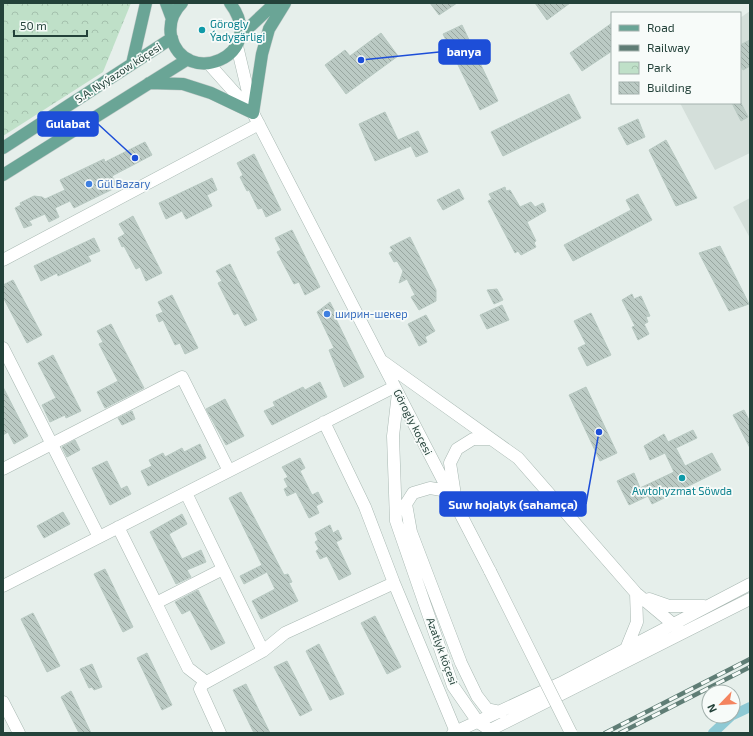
<svg xmlns="http://www.w3.org/2000/svg" width="753" height="736" viewBox="0 0 753 736" font-family="'Exo 2',sans-serif">
	<style>
		.built { fill: #d4dfda }
		.park { fill: url(#park-crowns) }
		.lines { fill: none; stroke-linecap: round; stroke-linejoin: round }
		.canal { stroke: #8ec9d4; stroke-width: 10 }
		.building { fill: url(#building-back-hatch); stroke: #b8c9c2 }
		.minor-casing { stroke: #a8b8b2; stroke-width: 13 }
		.major-casing { stroke: #c2cac8; stroke-width: 13 }
		.minor { stroke: #fff; stroke-width: 12 }
		.major { stroke: #6aa596; stroke-width: 12 }
		.rail-casing { stroke: #5f7d75; stroke-width: 4.5 }
		.rail { stroke: #f7fbf9; stroke-width: 3; stroke-dasharray: 9; stroke-linecap: butt }
		.minor-bridge-casing { stroke: #a8b8b2; stroke-width: 13; stroke-linecap: butt }
		.minor-bridge { stroke: #fff; stroke-width: 12 }
		.culture-dot { fill: #0f9aa8; stroke: #f7fbf9; stroke-width: 1.5 }
		.shop-dot { fill: #3f7fe0; stroke: #f7fbf9; stroke-width: 1.5 }
		.labels { text-anchor: middle; stroke-width: 3.5; stroke-linejoin: round; paint-order: stroke }
		.culture-label { font-size: 11px; fill: #0d838f; stroke: #f7fbf9; text-anchor: start }
		.street-label { font-size: 11px; fill: #24423a; stroke: #f7fbf9 }
		.shop-label { font-size: 11px; fill: #366cbe; stroke: #f7fbf9; text-anchor: start }
		.leader { fill: none; stroke: #1d4ed8; stroke-width: 1.5 }
		.callout-dot { fill: #1d4ed8; stroke: #f7fbf9; stroke-width: 1.5 }
		.callout { fill: #1d4ed8; stroke: #1d4ed8; stroke-width: 1.5 }
		.callout-label { font-size: 12px; text-anchor: middle; font-weight: bold; fill: #fff }
	</style>
	<defs>
		<pattern id="park-crowns" width="20" height="18" patternUnits="userSpaceOnUse"><rect width="20" height="18" fill="#bfe0c8"/><path d="M2 6a3 3 0 1 1 6 0M12 15a3 3 0 1 1 6 0" fill="none" stroke="#a4c1ad"/></pattern>
		<pattern id="building-back-hatch" width="6" height="6" patternUnits="userSpaceOnUse"><rect width="6" height="6" fill="#bbcac4"/><path d="M-1 5l2 2M0 0l6 6M5-1l2 2" fill="none" stroke="#98a6a0"/></pattern>
	</defs>
	<rect width="100%" height="100%" fill="#e6efeb"/>
	<path class="built" d="M750,11v142l-35,17 -35,-67h60v-85z
		M750,198v40l-17,-31z"/>
	<path class="park" d="M3,3h128l-28,69 -100,64z"/>
	<g class="lines">
		<path class="canal" d="M733,715l17,-8
			M713,733l18,-17"/>
	</g>
	<path class="building" d="M430,3h27l-18,12z
		M535,3h35l-23,17z
		M612,23v28l-30,20 -12,-18z
		M462,25l36,76 -18,9 -37,-76z
		M381,33l17,23 -52,38 -21,-29 20,-15 5,6z
		M750,40v26l-7,4 -3,-6v-19z
		M569,94l12,24 -78,38 -12,-24z
		M732,103h9l7,14 -7,4z
		M385,112l13,28 20,-9 10,21 -12,5 -5,-11 -36,15 -16,-37z
		M638,119l7,18 -18,8 -9,-17z
		M666,140l31,58 -21,8 -27,-56z
		M145,142l7,13 -40,21 5,11 -43,21 -4,-7 -15,7 4,9 -10,5 -4,-8 -16,7 3,4 -8,3 -9,-20 6,-3 -1,-2 14,-7 8,1 3,2 20,-9 -5,-10 44,-21 1,3z
		M254,154l27,56 -15,7 -4,-9 -4,1 -9,-19 -2,1 -7,-14 3,-2 -6,-12z
		M212,178l5,12 -10,5 5,11 -26,13 -4,-8 -16,8 -7,-16z
		M505,187l1,4 4,-1 10,17 11,-5 4,5 8,-4 3,8 -19,11 9,19 -2,2 2,4 -15,8 -3,-4 -3,2 -27,-52 4,-2 -3,-5z
		M459,189l5,10 -21,11 -6,-10z
		M638,194l14,26 -79,41 -9,-16 67,-35 -5,-10z
		M133,216l29,57 -16,8 -6,-14 -4,2 -12,-23 -2,1 -4,-9 7,-4 -6,-10z
		M292,230l28,57 -15,8 -6,-13 -5,2 -17,-32 4,-2 -6,-12z
		M410,237l26,53v11l-17,9 -8,-13 4,-2 -8,-16 -8,4 4,-12 -6,-10 -3,1 -5,-9 4,-2 -3,-4z
		M94,238l6,13 -12,5 3,5 -33,15 -1,-3 -16,8 -7,-15z
		M720,246l29,58 -20,7 -30,-58z
		M230,264l27,56 -12,6 -7,-13 -4,2 -16,-32 4,-2 -6,-10z
		M13,280l29,55 -15,8 -24,-46v-12z
		M497,289l6,11 -9,4 -7,-14z
		M632,294l2,5 7,-3 9,20 -4,1 2,5 -4,2 5,10 -11,6 -6,-13 3,-1 -13,-26z
		M172,295l26,53 -13,6 -5,-11 -5,2 -12,-25 -4,2 -3,-7 7,-3 -5,-10z
		M330,302l7,14 -2,1 29,60 -20,10 -15,-37 5,-2 -17,-36z
		M502,305l7,15 -22,9 -7,-14z
		M591,313l20,42 -24,11 -9,-18 8,-4 -12,-23z
		M426,315l9,16 -10,6 2,5 -8,4 -11,-22z
		M111,324l33,64 -39,20 -8,-16 21,-11 -19,-37 4,-2 -6,-11z
		M53,355l28,56 -15,7 -1,-3 -15,7 -8,-17 14,-7 -18,-35z
		M320,382l7,15 -55,28 -8,-14 11,-5 -2,-4 30,-15 2,3z
		M3,387l25,49 -14,8 -6,-12 -5,3z
		M586,387l31,66 -17,8 -31,-66z
		M225,399l19,37 -18,9 -20,-36z
		M744,410l6,12v26l-17,-33z
		M132,411l3,8 -13,6 -4,-7z
		M693,430l4,8 -21,10 9,18 27,-13 9,17 -69,34 -4,-8 -19,9 -12,-24 17,-8 6,15 34,-16 -9,-19 -15,7 -6,-14 20,-12 4,8z
		M75,440l5,10 -13,7 -5,-10z
		M200,444l6,14 -58,28 -7,-15 11,-5 -3,-6 14,-7 2,4 17,-9 2,4z
		M300,458l5,10 -5,3 12,24 6,-3 5,10 -7,4 3,7 -10,5 -13,-26 -9,4 -3,-7 4,-2 -4,-8 4,-2 -6,-10z
		M107,461l14,28 6,-3 4,8 -21,11 -18,-37z
		M241,492l43,83 4,-1 4,8 -3,1 9,18 -37,18 -9,-18 23,-12 -8,-17 -23,12 -4,-8 22,-11 -33,-67z
		M63,512l7,12 -26,14 -7,-12z
		M182,514l5,10 -18,10 13,25 19,-9 5,12 -19,8 4,7 -15,7 -26,-52z
		M330,525l3,8 5,-3 4,9 -6,3 15,32 -12,6 -12,-24 -7,3 -4,-8 3,-2 -4,-7 3,-2 -3,-7z
		M105,569l28,58 -10,5 -29,-58z
		M198,590l27,53 -14,7 -21,-40 -8,4 -7,-12z
		M33,613l27,53 -13,6 -26,-53z
		M375,616l26,51 -14,7 -26,-51z
		M319,644l25,50 -14,6 -24,-49z
		M147,653l25,52 -10,5 -25,-52z
		M287,661l25,49 -12,6 -26,-49z
		M92,664l10,23 -8,3 -2,-3 -3,1 -9,-19z
		M246,684l24,49h-16l-21,-43z
		M71,691l20,42h-12l-18,-36z"/>
	<g class="lines">
		<g class="minor-casing">
			<path id="minor" d="M237,46l16,67 237,458
				M209,64l43,48
				M3,260l256,-136
				M3,348l96,189
				M382,361l136,97 118,135 37,31 9,9
				M398,393l-5,43 3,85 57,165 25,36 12,8 260,-131
				M324,422l41,85 29,76 62,149
				M3,469l179,-92 47,94
				M186,493l77,158
				M455,495l-5,-32 7,-14 16,-10h17
				M450,500l-8,-10 -12,-2 -17,5 -7,11 5,28 50,131 16,33 10,13 14,3
				M118,527l38,76 67,-34
				M3,586l391,-199
				M649,599l20,7h35
				M156,603l32,65 18,14
				M626,649l11,-27 -1,-29
				M3,702l16,31
				M220,733l-20,-44 3,-5 60,-33 22,-18 109,-50
				M453,733l108,-50 189,-99"/>
		</g>
		<g class="major-casing">
			<path id="major" d="M166,3l6,16
				M182,3c-9,9 -13,21 -11,33 13,54 99,20 59,-33
				M241,35l34,-32
				M132,64l14,-61
				M149,83l34,1 28,9 42,20 9,-59 7,-25 16,-26
				M3,148l169,-110
				M3,175l185,-116"/>
		</g>
		<use href="#minor" class="minor"/>
		<use href="#major" class="major"/>
		<g class="rail-casing">
			<path id="rail" d="M605,733l145,-74
				M620,733l130,-66"/>
		</g>
		<use href="#rail" class="rail"/>
		<g class="minor-bridge-casing">
			<path id="minor-bridge" d="M490,571l81,162"/>
		</g>
		<use href="#minor-bridge" class="minor-bridge"/>
	</g>
	<g class="culture-dot">
		<circle cx="202" cy="30" r="4"/>
		<circle cx="682" cy="478" r="4"/>
	</g>
	<g class="shop-dot">
		<circle cx="89" cy="184" r="4"/>
		<circle cx="327" cy="314" r="4"/>
	</g>
	<g class="labels">
		<g class="culture-label">
			<text x="210" y="28">Görogly<tspan x="210" dy="13">Ýadygärligi</tspan></text>
			<text x="682" y="495" text-anchor="middle">Awtohyzmat Söwda</text>
		</g>
		<g class="street-label">
			<text transform="translate(118 73) rotate(-33)" y="4">S.A. Nyýazow köçesi</text>
			<text transform="translate(413 422) rotate(63)" y="4">Görogly koçesi</text>
			<text transform="translate(442 651) rotate(70)" y="4">Azatlyk köçesi</text>
		</g>
		<g class="shop-label">
			<text x="97" y="188">Gül Bazary</text>
			<text x="335" y="318">ширин-шекер</text>
		</g>
	</g>
	<path class="leader" d="M361 60L439 52M135 158L98 124M599 432L586 504"/>
	<g class="callout-dot">
		<circle cx="361" cy="60" r="4"/>
		<circle cx="135" cy="158" r="4"/>
		<circle cx="599" cy="432" r="4"/>
	</g>
	<g class="callout">
		<rect x="439" y="40" width="51" height="24" rx="4"/>
		<rect x="38" y="112" width="60" height="24" rx="4"/>
		<rect x="440" y="492" width="146" height="24" rx="4"/>
	</g>
	<g class="callout-label">
		<text x="464" y="56">banya</text>
		<text x="68" y="128">Gulabat</text>
		<text x="513" y="509">Suw hojalyk (sahamça)</text>
	</g>
	<rect width="753" height="736" fill="none" stroke="#24423a" stroke-width="8"/>
	<rect x="611" y="12" width="130" height="92" fill="#f7fbf9" stroke="#a3b1ad"/>
	<rect x="619" y="25" width="20" height="6" fill="#6aa596" stroke="#a3b1ad"/>
	<text x="647" y="32" font-size="12" fill="#24423a">Road</text>
	<rect x="619" y="45" width="20" height="6" fill="#5f7d75" stroke="#a3b1ad"/>
	<text x="647" y="52" font-size="12" fill="#24423a">Railway</text>
	<rect x="619" y="62" width="20" height="12" fill="url(#park-crowns)" stroke="#a3b1ad"/>
	<text x="647" y="72" font-size="12" fill="#24423a">Park</text>
	<rect x="619" y="82" width="20" height="12" fill="url(#building-back-hatch)" stroke="#a3b1ad"/>
	<text x="647" y="92" font-size="12" fill="#24423a">Building</text>
	<g transform="translate(721 704) rotate(245)"><circle r="19" fill="#f7fbf9" stroke="#a3b1ad"/>
	<path d="M0-3L7 15L0 10L-7 15Z" fill="#f4845f"/>
	<text y="-6" font-size="11" font-weight="bold" text-anchor="middle" fill="#24423a">N</text>
	</g>
	<path d="M14 30v6h73v-6" fill="none" stroke="#24423a" stroke-width="2"/>
	<text x="20" y="30" font-size="12" fill="#24423a" stroke="#f7fbf9" stroke-width="3" paint-order="stroke">50 m</text>
</svg>
